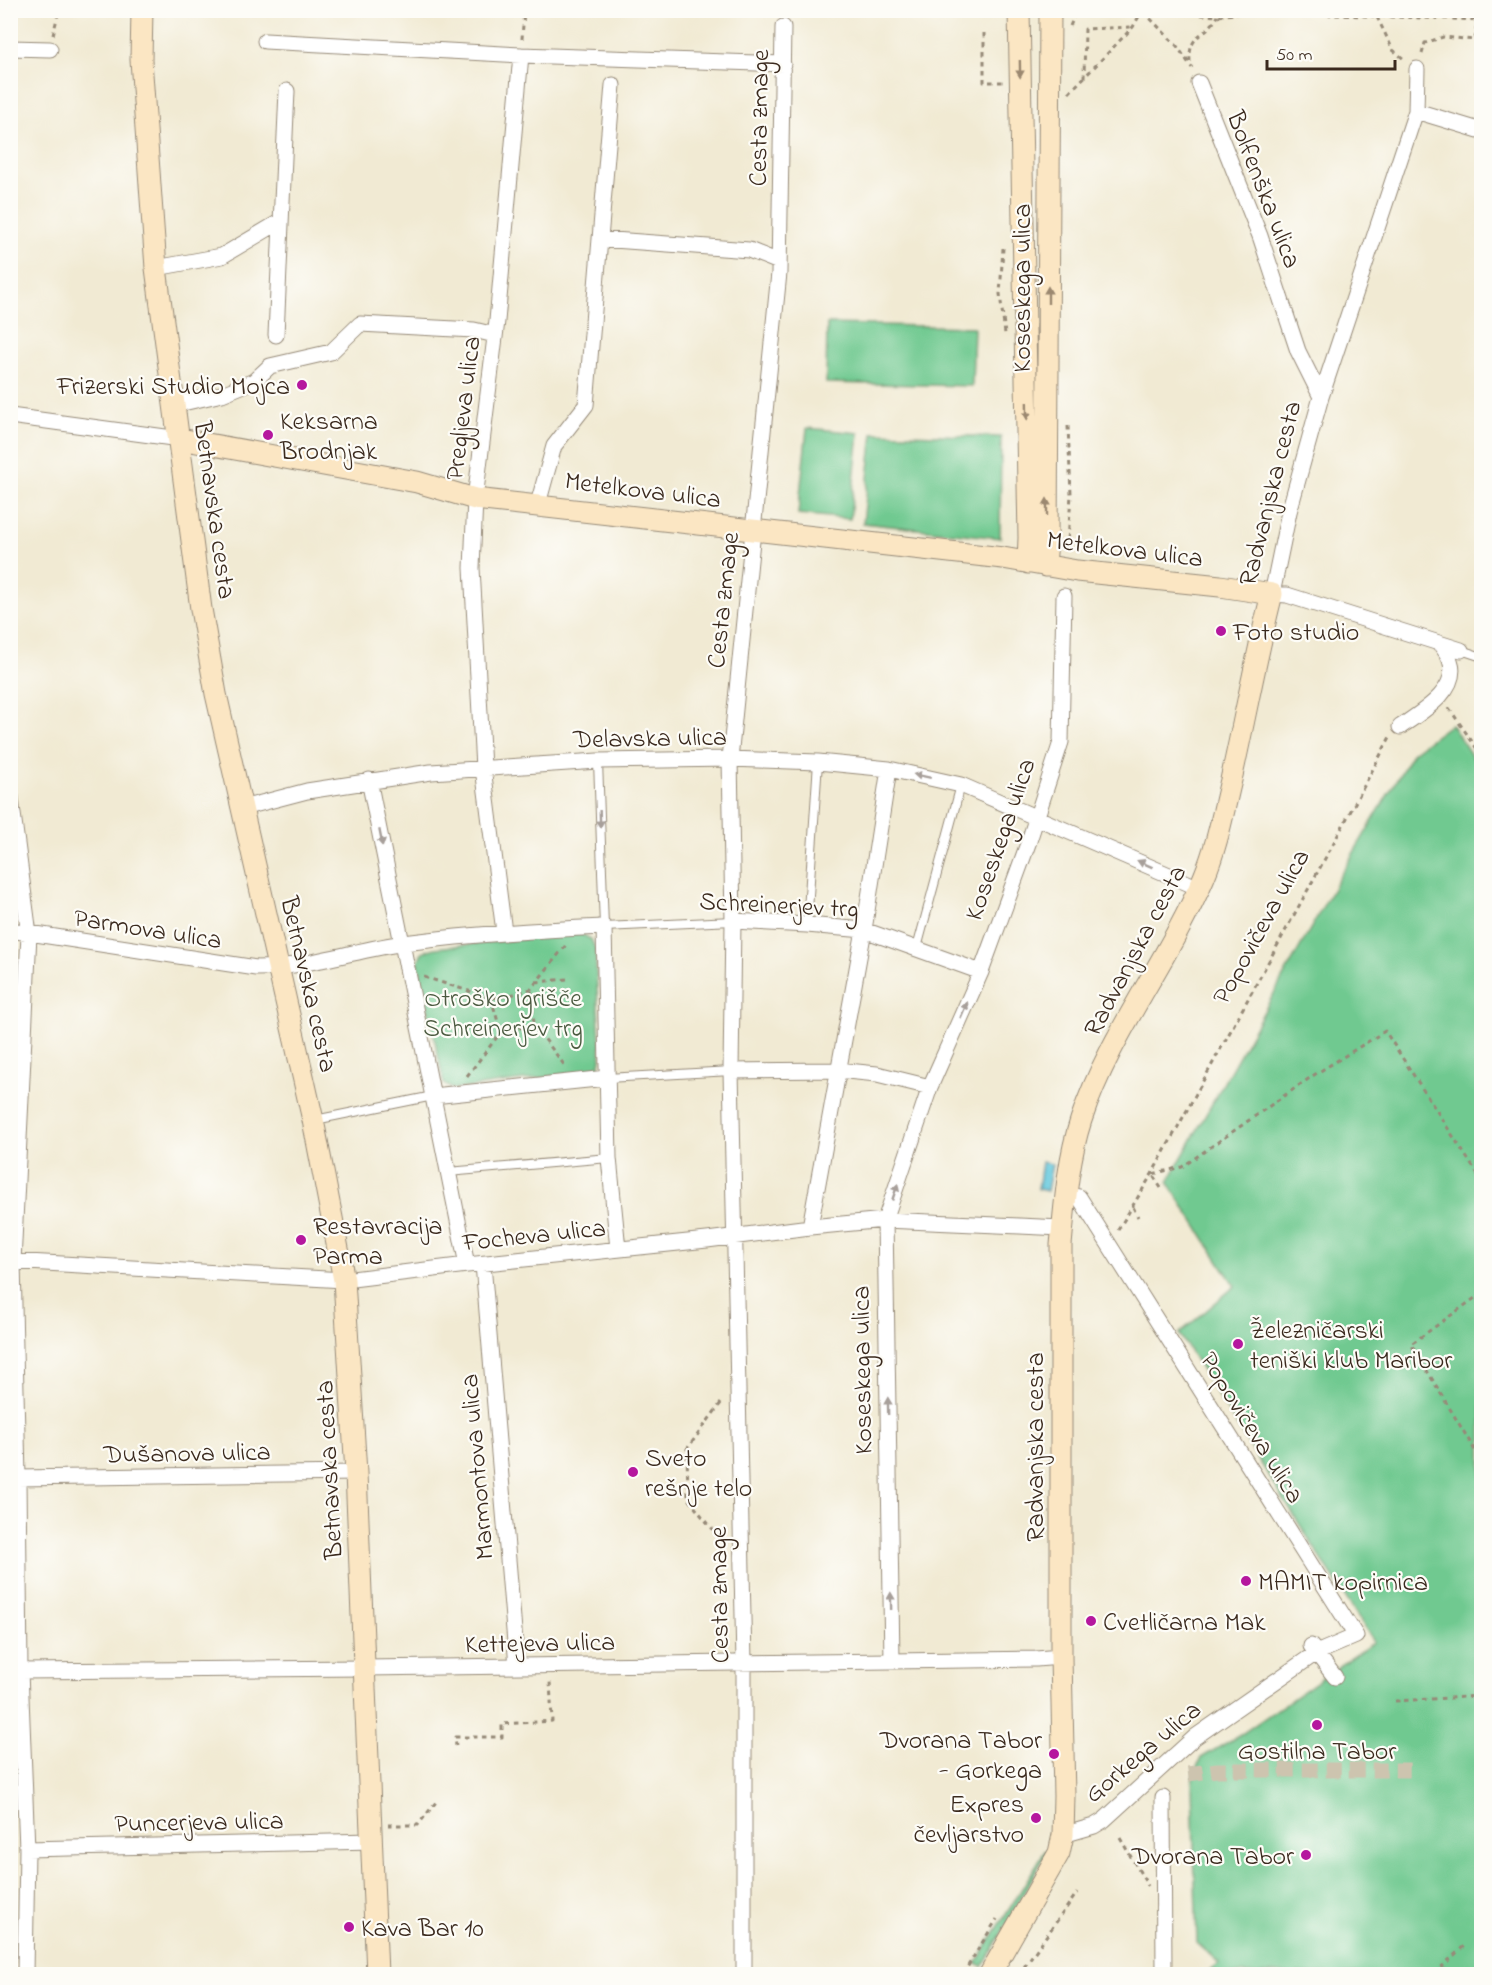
<svg xmlns="http://www.w3.org/2000/svg" width="1492" height="1985" viewBox="0 0 1492 1985" font-family="'Indie Flower',sans-serif">
	<style>
		.green { fill: #6fc990; stroke: #557a57; stroke-width: 1.5 }
		.water { fill: #60c7dd; stroke: #4e787e; stroke-width: 1.5 }
		.lines { fill: none; stroke-linecap: round; stroke-linejoin: round }
		.street-tunnel { stroke: #cdc4af; stroke-width: 15; stroke-dasharray: 15 8; stroke-linecap: butt }
		.lane-casing { stroke: #968a78; stroke-width: 10 }
		.street-casing { stroke: #968a78; stroke-width: 17 }
		.secondary-casing { stroke: #968a78; stroke-width: 23 }
		.path { stroke: #968a78; stroke-width: 3; stroke-dasharray: 4.5 4.5; stroke-linecap: butt }
		.lane { stroke: #fff; stroke-width: 8 }
		.street { stroke: #fff; stroke-width: 15 }
		.secondary { stroke: #fbe6c3; stroke-width: 21 }
		.oneway { fill: #9b8870 }
		.oneway2 { fill: #a79f9a }
		.poi-dot { fill: #b5179e; stroke: #fdfcf7; stroke-width: 2 }
		.labels { text-anchor: middle; stroke-width: 4.5; stroke-linejoin: round; paint-order: stroke }
		.street-label { font-size: 26px; fill: #3b2a1e; stroke: #fdfcf7 }
		.poi-label { font-size: 26px; fill: #3b2a1e; stroke: #fdfcf7; text-anchor: start }
		.park-label { font-size: 26px; fill: #4b5a40; stroke: #fdfcf7 }
	</style>
	<rect width="100%" height="100%" fill="#fdfcf7"/>
	<filter id="ink" filterUnits="userSpaceOnUse"><feTurbulence type="fractalNoise" baseFrequency=".0167" numOctaves="2"/><feDisplacementMap in="SourceGraphic" scale="12" xChannelSelector="R" yChannelSelector="G"/><feConvolveMatrix kernelMatrix="1 2 1 2 8 2 1 2 1" color-interpolation-filters="sRGB"/></filter>
	<filter id="wash" filterUnits="userSpaceOnUse"><feTurbulence type="fractalNoise" baseFrequency=".008" numOctaves="4" result="noise"/><feDisplacementMap in="SourceGraphic" scale="24" xChannelSelector="R" yChannelSelector="G"/><feGaussianBlur stdDeviation="1.35" result="paint"/><feColorMatrix in="noise" values="0 0 0 0 0 0 0 0 0 0 0 0 0 0 0 0 0 1.4 0 .05"/><feComposite in="paint" operator="in"/></filter>
	<g filter="url(#wash)">
		<rect width="100%" height="100%" fill="#f1ead3"/>
		<path class="green" d="M827,324l147,3 -2,59 -146,-3z
			M807,428l52,5 -9,86 -52,-5z
			M873,433l128,4 -1,101 -137,-15z
			M1451,724l31,48 -1,1202h-275l13,-11 -22,-20 -5,-156 1,-11 8,-18 42,-25 131,-91 -195,-308 56,-48 -67,-104 172,-306 73,-124z
			M579,933l12,6 4,9 6,112 -3,8 -6,3 -134,18h-6l-8,-5 -26,-122 4,-10 13,-4z
			M1045,1851l2,1 -64,114 -7,-3z"/>
		<path class="water" d="M1042,1162l10,2 -5,27 -9,-2z"/>
	</g>
	<g filter="url(#ink)">
		<g class="lines">
			<path class="street-tunnel" d="M1188,1774l29,-4h197"/>
			<g class="lane-casing">
				<path id="lane" d="M1461,650l21,7
					M598,761l6,166 129,-6
					M807,925l11,-163
					M917,948l44,-163
					M607,1078l124,-7
					M315,1120l118,-24
					M448,1172l161,-14"/>
			</g>
			<g class="street-casing">
				<path id="street" d="M265,41l256,14 262,9
					M10,48l40,1
					M1417,69l-1,42 -95,286 -32,115 -17,82 15,1 174,55
					M1199,83l61,153 38,115 23,46
					M1416,111l66,20
					M600,239l149,11 30,12
					M156,268l66,-12 59,-35
					M276,335l11,-244
					M174,405l48,-11 32,-13 16,-15 61,-14 29,-28 114,6 21,5
					M10,416l170,23
					M538,504l16,-58 32,-41 27,-320
					M1400,727c20,-14 61,-37 50,-67 -2,-6 -6,-11 -10,-16
					M369,780l98,485
					M10,791l19,143 -16,328 5,216 2,193 7,178 -2,125
					M242,808l65,-17 124,-19 167,-11 132,-2 88,3 71,7 72,16 238,103
					M733,921l74,4 57,5 117,42
					M10,930l246,38c50,0 99,-18 148,-25 66,-9 133,-13 200,-16l5,231 9,91
					M504,932l-21,-164 -11,-200 3,-69 22,-178 24,-266
					M731,1071l106,-1 40,4 53,13
					M433,1096l174,-18
					M810,1227l54,-297 25,-161
					M10,1261l334,19 123,-15 240,-25 103,-13 75,-7 177,8
					M483,1264l34,402
					M18,1478l338,-5
					M1311,1646l24,31
					M892,1660l-7,-440 45,-133 51,-115 48,-131 32,-99 3,-146
					M20,1671l345,-3 671,-9 25,-2
					M1163,1798l1,176
					M1063,1835l31,-9 10,-6 91,-83 121,-84 40,-17 -277,-439 -13,-2
					M27,1849l345,-8
					M744,1974v-312l-13,-591 2,-150 -3,-162 49,-486 4,-246"/>
			</g>
			<g class="secondary-casing">
				<path id="secondary" d="M142,10l-1,50 15,208 45,341 15,85 97,426 31,160 12,193 21,501
					M1019,10l10,528 -1,25
					M180,439l237,43 58,17 528,59 74,13 143,15 52,8c-16,62 -27,124 -41,186 -8,33 -14,66 -27,97 -35,83 -94,156 -123,243 -13,40 -16,83 -20,125v412l3,139 -1,39 -4,18 -69,121
					M1045,566l2,-26 3,-530"/>
			</g>
			<path class="path" d="M1138,10l80,6 33,-4 231,8
				M1144,12l33,34 15,22
				M793,17l6,-7
				M1377,17l16,33 12,10
				M1453,19v-9
				M1070,26l4,-9 12,-7
				M984,33v49h19
				M53,35l6,-25
				M522,39l2,-29
				M1422,54l3,-11 18,-6 32,3 2,-20
				M1190,62c-2,-29 16,-25 28,-46
				M1084,78l1,-49 48,-2
				M1069,93l64,-66 9,-16
				M1003,248l-3,46 5,40
				M1068,426l3,68 -3,48 4,9
				M1449,708l33,48
				M424,977l67,21 16,-2 24,-7 35,-44
				M536,982l31,-3
				M491,998l10,34 33,-7 -3,-36
				M534,1025l31,41
				M467,1076l34,-44
				M1161,1188l-9,-14 30,-7 132,-92 71,-44 97,150
				M1133,1207l5,10
				M1118,1230l34,-56 187,-341 51,-96
				M1482,1293l-71,51 71,118
				M721,1403l-34,46 1,50 37,45
				M1395,1701l87,-5
				M456,1746l-1,-9h47v-13l50,-3 -2,-40
				M388,1825h30l18,-23
				M1120,1838l28,48
				M963,1974l34,-55
				M1019,1974l58,-81
				M1434,1974l30,-28"/>
			<use href="#lane" class="lane"/>
			<use href="#street" class="street"/>
			<use href="#secondary" class="secondary"/>
		</g>
		<defs><path id="oneway-solid" d="M-6-.8H1V-3.2L6.5 0L1 3.2V.8H-6Z" transform="scale(1.5)"/></defs>
		<g class="oneway">
			<use href="#oneway-solid" transform="translate(1020 69) rotate(89)"/>
			<use href="#oneway-solid" transform="translate(1048 295) rotate(-90)"/>
			<use href="#oneway-solid" transform="translate(1027 411) rotate(89)"/>
			<use href="#oneway-solid" transform="translate(1047 507) rotate(-90)"/>
		</g>
		<g class="oneway2">
			<use href="#oneway-solid" transform="translate(922 776) rotate(-168)"/>
			<use href="#oneway-solid" transform="translate(600 819) rotate(88)"/>
			<use href="#oneway-solid" transform="translate(381 838) rotate(79)"/>
			<use href="#oneway-solid" transform="translate(1145 864) rotate(-156)"/>
			<use href="#oneway-solid" transform="translate(964 1010) rotate(-66)"/>
			<use href="#oneway-solid" transform="translate(895 1192) rotate(-71)"/>
			<use href="#oneway-solid" transform="translate(888 1406) rotate(-91)"/>
			<use href="#oneway-solid" transform="translate(891 1601) rotate(-91)"/>
		</g>
	</g>
	<g class="poi-dot">
		<circle cx="302" cy="385" r="6"/>
		<circle cx="268" cy="435" r="6"/>
		<circle cx="1221" cy="631" r="6"/>
		<circle cx="301" cy="1240" r="6"/>
		<circle cx="1238" cy="1344" r="6"/>
		<circle cx="633" cy="1472" r="6"/>
		<circle cx="1246" cy="1581" r="6"/>
		<circle cx="1091" cy="1621" r="6"/>
		<circle cx="1317" cy="1725" r="6"/>
		<circle cx="1054" cy="1754" r="6"/>
		<circle cx="1036" cy="1818" r="6"/>
		<circle cx="1306" cy="1855" r="6"/>
		<circle cx="349" cy="1927" r="6"/>
	</g>
	<g class="labels">
		<g class="street-label">
			<text transform="translate(758 118) rotate(-89)" y="9">Cesta zmage</text>
			<text transform="translate(1265 189) rotate(69)" y="9">Bolfenška ulica</text>
			<text transform="translate(1021 288) rotate(-90)" y="9">Koseskega ulica</text>
			<text transform="translate(462 408) rotate(-83)" y="9">Pregljeva ulica</text>
			<text transform="translate(643 489) rotate(7)" y="9">Metelkova ulica</text>
			<text transform="translate(1269 493) rotate(-76)" y="9">Radvanjska cesta</text>
			<text transform="translate(216 510) rotate(82)" y="9">Betnavska cesta</text>
			<text transform="translate(1125 548) rotate(7)" y="9">Metelkova ulica</text>
			<text transform="translate(722 600) rotate(-84)" y="9">Cesta zmage</text>
			<text transform="translate(650 737) rotate(-1)" y="9">Delavska ulica</text>
			<text transform="translate(999 839) rotate(-71)" y="9">Koseskega ulica</text>
			<text transform="translate(779 904) rotate(3)" y="9">Schreinerjev trg</text>
			<text transform="translate(1260 926) rotate(-61)" y="9">Popovičeva ulica</text>
			<text transform="translate(148 928) rotate(9)" y="9">Parmova ulica</text>
			<text transform="translate(1134 950) rotate(-62)" y="9">Radvanjska cesta</text>
			<text transform="translate(310 984) rotate(77)" y="9">Betnavska cesta</text>
			<text transform="translate(534 1234) rotate(-6)" y="9">Focheva ulica</text>
			<text transform="translate(861 1370) rotate(-91)" y="9">Koseskega ulica</text>
			<text transform="translate(1253 1427) rotate(58)" y="9">Popovičeva ulica</text>
			<text transform="translate(1034 1447) rotate(-90)" y="9">Radvanjska cesta</text>
			<text transform="translate(187 1452) rotate(-1)" y="9">Dušanova ulica</text>
			<text transform="translate(476 1467) rotate(-95)" y="9">Marmontova ulica</text>
			<text transform="translate(328 1470) rotate(-93)" y="9">Betnavska cesta</text>
			<text transform="translate(718 1595) rotate(-91)" y="9">Cesta zmage</text>
			<text transform="translate(540 1642) rotate(-1)" y="9">Kettejeva ulica</text>
			<text transform="translate(1142 1751) rotate(-40)" y="9">Gorkega ulica</text>
			<text transform="translate(199 1821) rotate(-1)" y="9">Puncerjeva ulica</text>
		</g>
		<g class="poi-label">
			<text x="290" y="394" text-anchor="end">Frizerski Studio Mojca</text>
			<text x="280" y="429">Keksarna<tspan x="280" dy="30">Brodnjak</tspan></text>
			<text x="1233" y="640">Foto studio</text>
			<text x="313" y="1234">Restavracija<tspan x="313" dy="30">Parma</tspan></text>
			<text x="1250" y="1338">Železničarski<tspan x="1250" dy="30">teniški klub Maribor</tspan></text>
			<text x="645" y="1466">Sveto<tspan x="645" dy="30">rešnje telo</tspan></text>
			<text x="1258" y="1590">MAMIT kopirnica</text>
			<text x="1103" y="1630">Cvetličarna Mak</text>
			<text x="1042" y="1748" text-anchor="end">Dvorana Tabor<tspan x="1042" dy="30">- Gorkega</tspan></text>
			<text x="1317" y="1759" text-anchor="middle">Gostilna Tabor</text>
			<text x="1024" y="1812" text-anchor="end">Expres<tspan x="1024" dy="30">čevljarstvo</tspan></text>
			<text x="1294" y="1864" text-anchor="end">Dvorana Tabor</text>
			<text x="361" y="1936">Kava Bar 10</text>
		</g>
		<g class="park-label">
			<text x="503" y="1006">Otroško igrišče<tspan x="503" dy="30">Schreinerjev trg</tspan></text>
		</g>
	</g>
	<rect width="1492" height="1985" fill="none" stroke="#fdfcf7" stroke-width="36"/>
	<path d="M1267 60v9h128v-9" fill="none" stroke="#3b2a1e" stroke-width="3"/>
	<text x="1276" y="60" font-size="18" fill="#3b2a1e" stroke="#fdfcf7" stroke-width="4.5" paint-order="stroke">50 m</text>
</svg>
